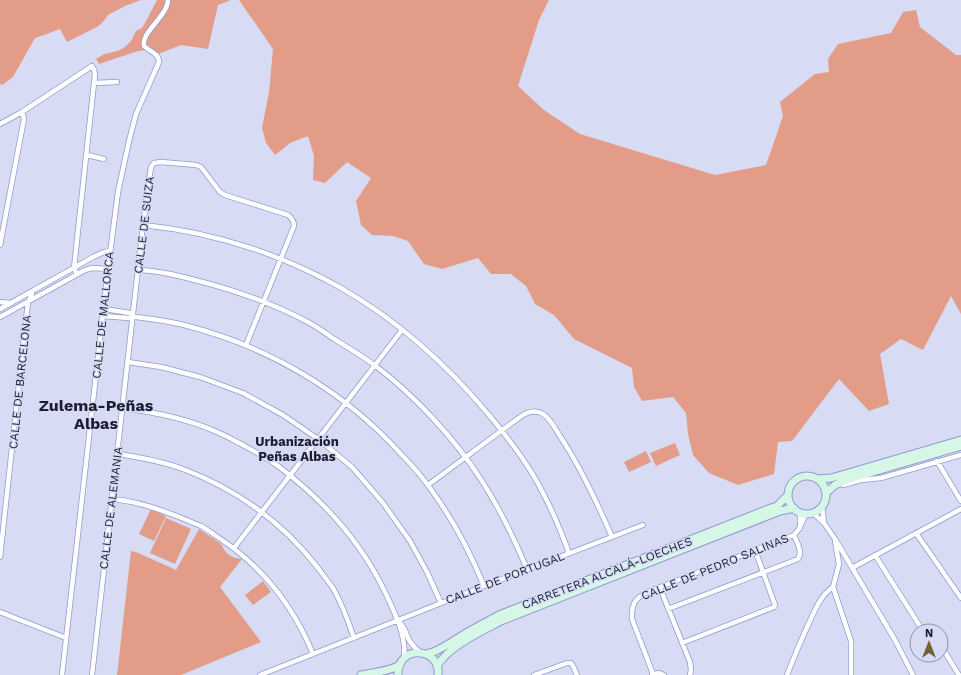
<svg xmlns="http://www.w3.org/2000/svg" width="961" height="675" viewBox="0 0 961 675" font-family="'Work Sans',sans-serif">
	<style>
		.green { fill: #e39c88 }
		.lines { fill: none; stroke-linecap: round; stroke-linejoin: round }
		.street-casing { stroke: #9099d2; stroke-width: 6 }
		.secondary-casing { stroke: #9099d2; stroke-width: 9 }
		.street { stroke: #fff; stroke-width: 4.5 }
		.secondary { stroke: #d6f7e5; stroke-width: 7 }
		.labels { text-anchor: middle; stroke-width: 3; stroke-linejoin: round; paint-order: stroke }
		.street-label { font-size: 12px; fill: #1b1e34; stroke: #d7dcf4 }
		.neighbourhood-label { font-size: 13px; font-weight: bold; fill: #1b1e34; stroke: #d7dcf4 }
		.district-label { font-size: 16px; font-weight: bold; fill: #1b1e34; stroke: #d7dcf4 }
	</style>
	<rect width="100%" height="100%" fill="#d7dcf4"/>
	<path class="green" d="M0,0h141l-16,6 -17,9 -6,8 -5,4 -30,15 -7,-13 -16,6 -9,3 -22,39 -11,8 -2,-1z
		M157,0h74l-13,5 -10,44 -27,-4 -23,9 -9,-5 -14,3 -36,12 -3,-5 8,-5 14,-3 7,-4 6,-6 5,-10 6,-3 3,-5z
		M239,0h310l-10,20 -21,66 26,24 36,24 135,41 51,-10 17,-49 -3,-14 35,-28 14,-2 -1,-13 10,-15 53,-11 12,-21 13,-2 4,17 36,28h5v259l-10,-18 -28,54 -22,-11 -21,15 9,50 -20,7 -30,-32 -47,62 -14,1 -4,32 -36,11 -29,-12 -16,-18 -5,-21 -2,-21 -13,-16 -31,4 -8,-14 -2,-19 -58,-29 -20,-24 -19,-11 -9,-18 -15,-12h-20l-13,-16 -36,11 -18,-5 -16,-23 -15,-5 -21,-1 -11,-10 -5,-24 15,-23 -24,-16 -22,21 -12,-3 1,-24 -6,-20 -18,7 -15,12 -9,-12 -4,-15 7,-36 4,-43z
		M675,443l5,12 -24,11 -6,-13z
		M646,451l5,11 -22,10 -5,-10z
		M151,509l15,7 -12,25 -15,-7z
		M166,518l25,11 -16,35 -25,-11z
		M199,529l22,15 4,7 4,4 6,3 7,1 -22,28 41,55 -80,33h-64l14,-124 5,1 40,18z
		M263,581l8,11 -18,13 -8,-10z"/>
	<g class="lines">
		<g class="street-casing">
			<path id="street" d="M94,83l23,-1
				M0,124l22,-12 70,-46c4,5 3,11 2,17l-20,185 3,6
				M87,155l17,4
				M143,225c69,7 138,29 198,63 56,32 107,78 148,127 21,25 41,51 55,80 10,19 18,39 25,58
				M0,245l24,-126 -2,-7
				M139,270c24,1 48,8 71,14 32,9 66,21 96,37 10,5 19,12 28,18 15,9 30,18 43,28 38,29 77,71 103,111 19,29 34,60 47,91
				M0,302l11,1
				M0,309l93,-52 11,-5 6,-1
				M104,309l26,4 3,4
				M103,316l26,2 4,-1h3c16,2 32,4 48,8 83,21 159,65 217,129 14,14 27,30 38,47 18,26 33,56 45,85
				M0,317l85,-47 7,-2 16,1
				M128,362l33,5 39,10 43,16 40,22 35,24 34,28 31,36 27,38 17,31 14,31
				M123,408c31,4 65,11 94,24 7,3 15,7 22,11 13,7 27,14 39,23 44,33 83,76 107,126 9,19 22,45 19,66
				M118,454c20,3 46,8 65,15 53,20 100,54 135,99 5,7 10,13 15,20 9,16 15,32 21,50
				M937,461l24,40
				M428,485l92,-68c7,-5 15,-8 23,-3 8,5 12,15 17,22 21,32 37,66 52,101
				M843,485l18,-5 20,-2 80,-23
				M112,499c24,2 45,9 67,18 7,3 15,6 22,9 7,4 12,8 18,12 44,29 74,67 94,116
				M822,507l2,16
				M813,513l11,10 11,16 60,101 18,35
				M800,525v-13
				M916,533l45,65
				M835,541l4,23 -6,23 18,54v34
				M234,548l168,-218
				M875,555l48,76
				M0,557l28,-255 3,-6 2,-5
				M852,568l109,-59
				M660,588l30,74 1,8 -1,5
				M668,609l130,-50c5,-7 -1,-16 -4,-24
				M0,612l66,26
				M398,621c8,7 7,11 11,19 3,5 7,9 11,12
				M682,643l92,-36 1,-2 -20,-55
				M941,647l2,2 16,26
				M653,674l-21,-55c-1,-16 4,-22 18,-28l144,-56 5,-6 7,-16
				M62,675l46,-406 10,-77 11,-51 7,-27 23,-52c0,-9 -9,-10 -15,-16 -3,-14 23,-29 24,-46
				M92,675l51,-450 8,-58 3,-4 7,-1 35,3 5,2 19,25 5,3 63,20c4,3 6,6 6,11l-48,119
				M260,675l224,-89 159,-61
				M534,675l33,-12h4l2,3 4,9
				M652,675l7,-2 5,2
				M787,675c7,-18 14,-35 22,-52 6,-13 11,-27 24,-36"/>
		</g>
		<g class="secondary-casing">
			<path id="secondary" d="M788 495a19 19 0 1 1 38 0a19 19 0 1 1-38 0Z
				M817,479l14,-1 14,-4 116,-34
				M826,493l9,-8 11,-5 115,-34
				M427,654c13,-3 24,-12 36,-19 11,-7 24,-13 36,-20l272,-107 6,-2 11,-11
				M437,666c12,-20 43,-34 64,-45l279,-110 14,-3
				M361,675c14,-3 27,-3 39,-10
				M398,675c-1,-31 43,-28 40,0"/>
		</g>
		<use href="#street" class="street"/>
		<use href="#secondary" class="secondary"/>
	</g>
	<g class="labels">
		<g class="street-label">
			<text transform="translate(144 225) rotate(-83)" y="4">CALLE DE SUIZA</text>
			<text transform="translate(103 315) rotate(-84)" y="4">CALLE DE MALLORCA</text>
			<text transform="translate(20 382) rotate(-84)" y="4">CALLE DE BARCELONA</text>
			<text transform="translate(111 508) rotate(-83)" y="4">CALLE DE ALEMANIA</text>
			<text transform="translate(715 567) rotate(-22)" y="4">CALLE DE PEDRO SALINAS</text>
			<text transform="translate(607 573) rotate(-21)" y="4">CARRETERA ALCALÁ-LOECHES</text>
			<text transform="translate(505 578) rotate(-21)" y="4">CALLE DE PORTUGAL</text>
		</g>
		<g class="neighbourhood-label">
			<text x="297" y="446">Urbanización<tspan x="297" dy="15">Peñas Albas</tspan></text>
		</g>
		<g class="district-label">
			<text x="96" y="411">Zulema-Peñas<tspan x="96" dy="18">Albas</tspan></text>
		</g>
	</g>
	<g transform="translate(929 643)"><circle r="19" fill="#d7dcf4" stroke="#8c90a7"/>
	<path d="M0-3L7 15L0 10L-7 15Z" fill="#6f6431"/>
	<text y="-6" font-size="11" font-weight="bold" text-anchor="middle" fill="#1b1e34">N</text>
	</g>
</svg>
